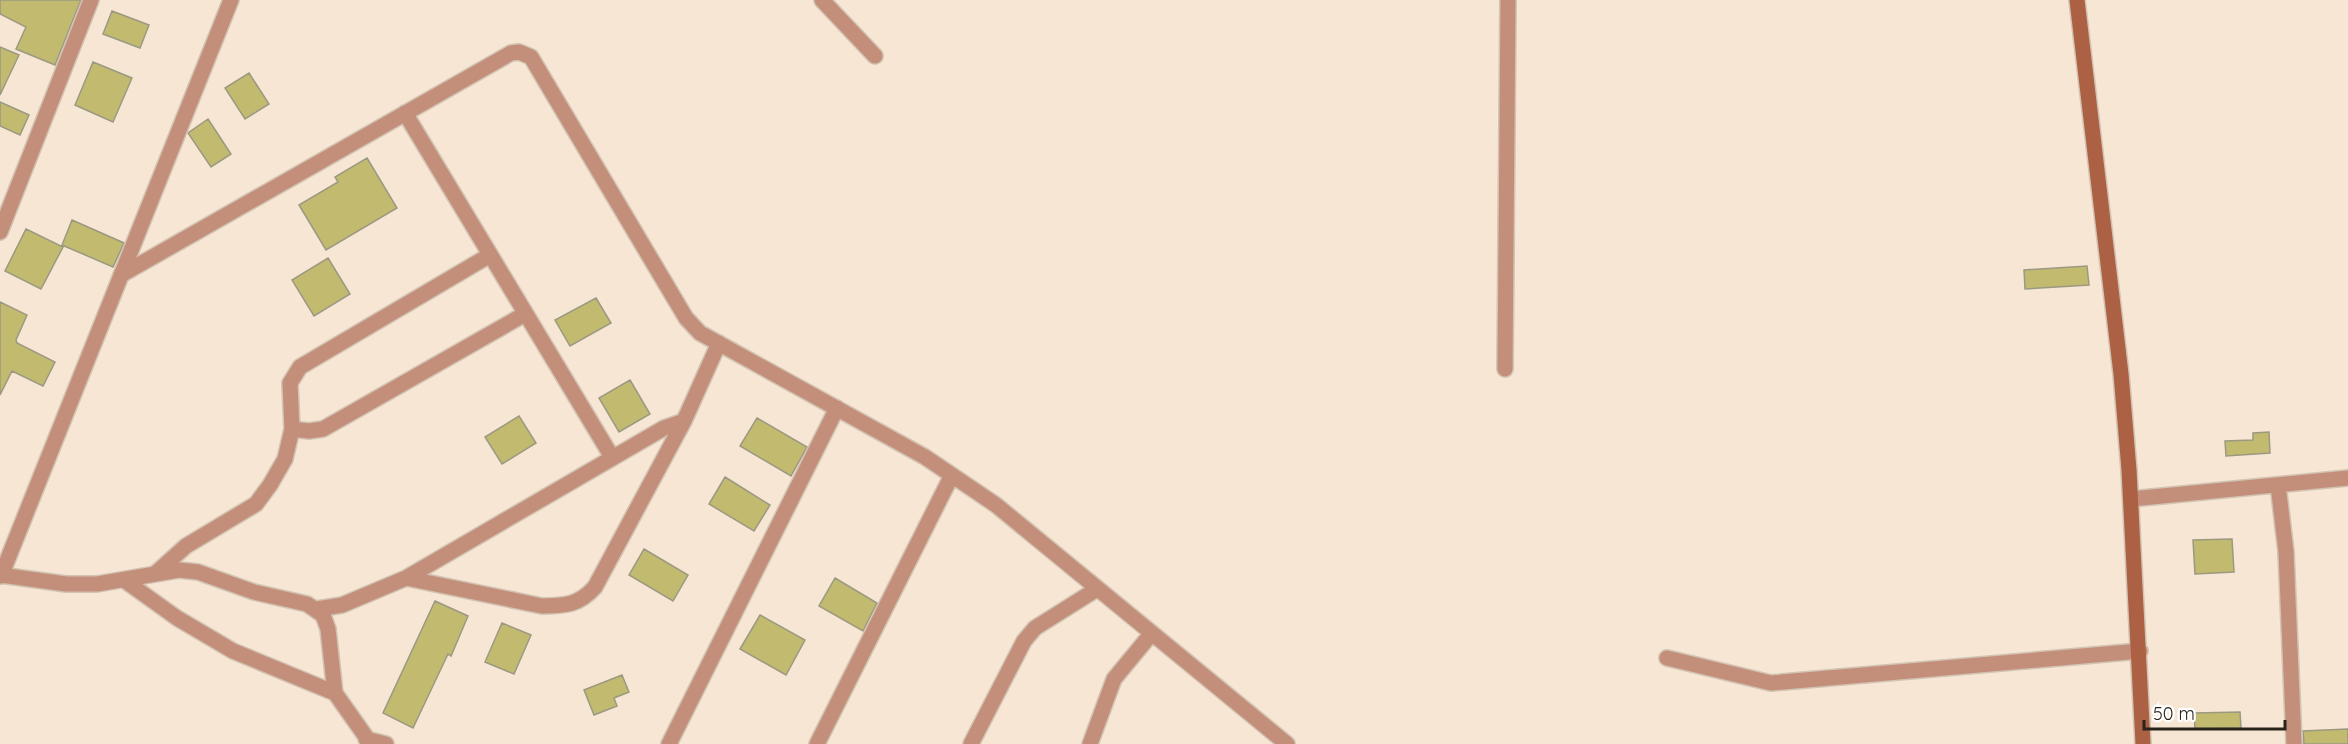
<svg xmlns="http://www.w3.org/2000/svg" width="2348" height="744" viewBox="0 0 2348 744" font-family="Quicksand,sans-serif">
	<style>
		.building { fill: #c2ba6f; stroke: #9b9982; stroke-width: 1.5 }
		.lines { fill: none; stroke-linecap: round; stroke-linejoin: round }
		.street-casing { stroke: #d2c3b2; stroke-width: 18 }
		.secondary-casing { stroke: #d2c3b2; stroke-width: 18 }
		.street { stroke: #c38f7b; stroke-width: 15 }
		.secondary { stroke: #ac6145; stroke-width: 15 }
	</style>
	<rect width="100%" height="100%" fill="#f7e6d3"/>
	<path class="building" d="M0,0h81l-26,65 -39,-16 10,-22 -26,-13z
		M112,11l37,14 -9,23 -37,-14z
		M0,47l19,8 -19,40z
		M93,62l39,16 -19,44 -38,-17z
		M249,73l20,31 -24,15 -20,-31z
		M0,102l29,13 -9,20 -20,-9z
		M208,119l23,35 -20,13 -23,-34z
		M367,158l30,50 -71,42 -27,-45 39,-23 -3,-5z
		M72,220l52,23 -11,24 -51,-22z
		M26,229l37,18 -22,42 -36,-18z
		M328,258l22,36 -36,22 -22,-36z
		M2087,266l2,19 -64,4 -1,-19z
		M596,298l15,25 -41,23 -15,-26z
		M0,302l27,13 -11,25 1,3 38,19 -12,24 -31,-15 -12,24z
		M630,380l20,34 -31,18 -20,-34z
		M519,416l17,27 -34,21 -17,-27z
		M757,418l50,29 -16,29 -51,-30z
		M2269,432l1,21 -44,3 -1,-15 28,-1v-7z
		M725,477l45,28 -16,26 -45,-27z
		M2232,539l2,33 -39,2 -2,-34z
		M644,549l44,26 -15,26 -44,-26z
		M835,578l42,25 -14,28 -44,-25z
		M435,601l33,15 -17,40 -3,-2 -35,74 -30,-15z
		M760,615l45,25 -19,35 -46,-26z
		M502,623l29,12 -17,39 -29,-12z
		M622,675l7,17 -15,6 3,8 -23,9 -10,-25z
		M2240,712l1,16 -46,1 -1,-16z
		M2348,729v15h-44l-1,-13z"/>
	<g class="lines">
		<g class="street-casing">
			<path id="street" d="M822,0l53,56
				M405,113l207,344
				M0,232l91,-232
				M121,275l390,-222 8,-1 12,5 155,261 14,15 225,124 71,48 291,239
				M1505,369l3,-369
				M292,429l17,2 14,-2 202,-115
				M2278,485l8,67 8,192
				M2131,499l217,-21
				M156,573l30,-27 70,-42 14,-19 15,-26 7,-30 -2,-46 10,-16 190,-112
				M0,575l66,9h31l82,-14 19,2 56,20 53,12 16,11 5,14 7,64 36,51
				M1,576l230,-576
				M406,578l136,28c23,0 37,-1 53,-19l89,-166 35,-78
				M124,580l53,38 56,33 102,42
				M317,609l25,-4 64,-27 258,-150 20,-7
				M1667,658l104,25 369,-32
				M366,739l20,5
				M669,744l168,-336
				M817,744l135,-269
				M971,744l53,-103 11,-13 62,-39
				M1090,744l24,-65 38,-46"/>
		</g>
		<g class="secondary-casing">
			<path id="secondary" d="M2077,0l44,374 8,96 14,274"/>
		</g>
		<use href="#street" class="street"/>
		<use href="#secondary" class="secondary"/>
	</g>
	<path d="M2144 720v9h141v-9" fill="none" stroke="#29231c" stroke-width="3"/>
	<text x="2153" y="720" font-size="18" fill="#29231c" stroke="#ffffff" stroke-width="4.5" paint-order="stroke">50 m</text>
</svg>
